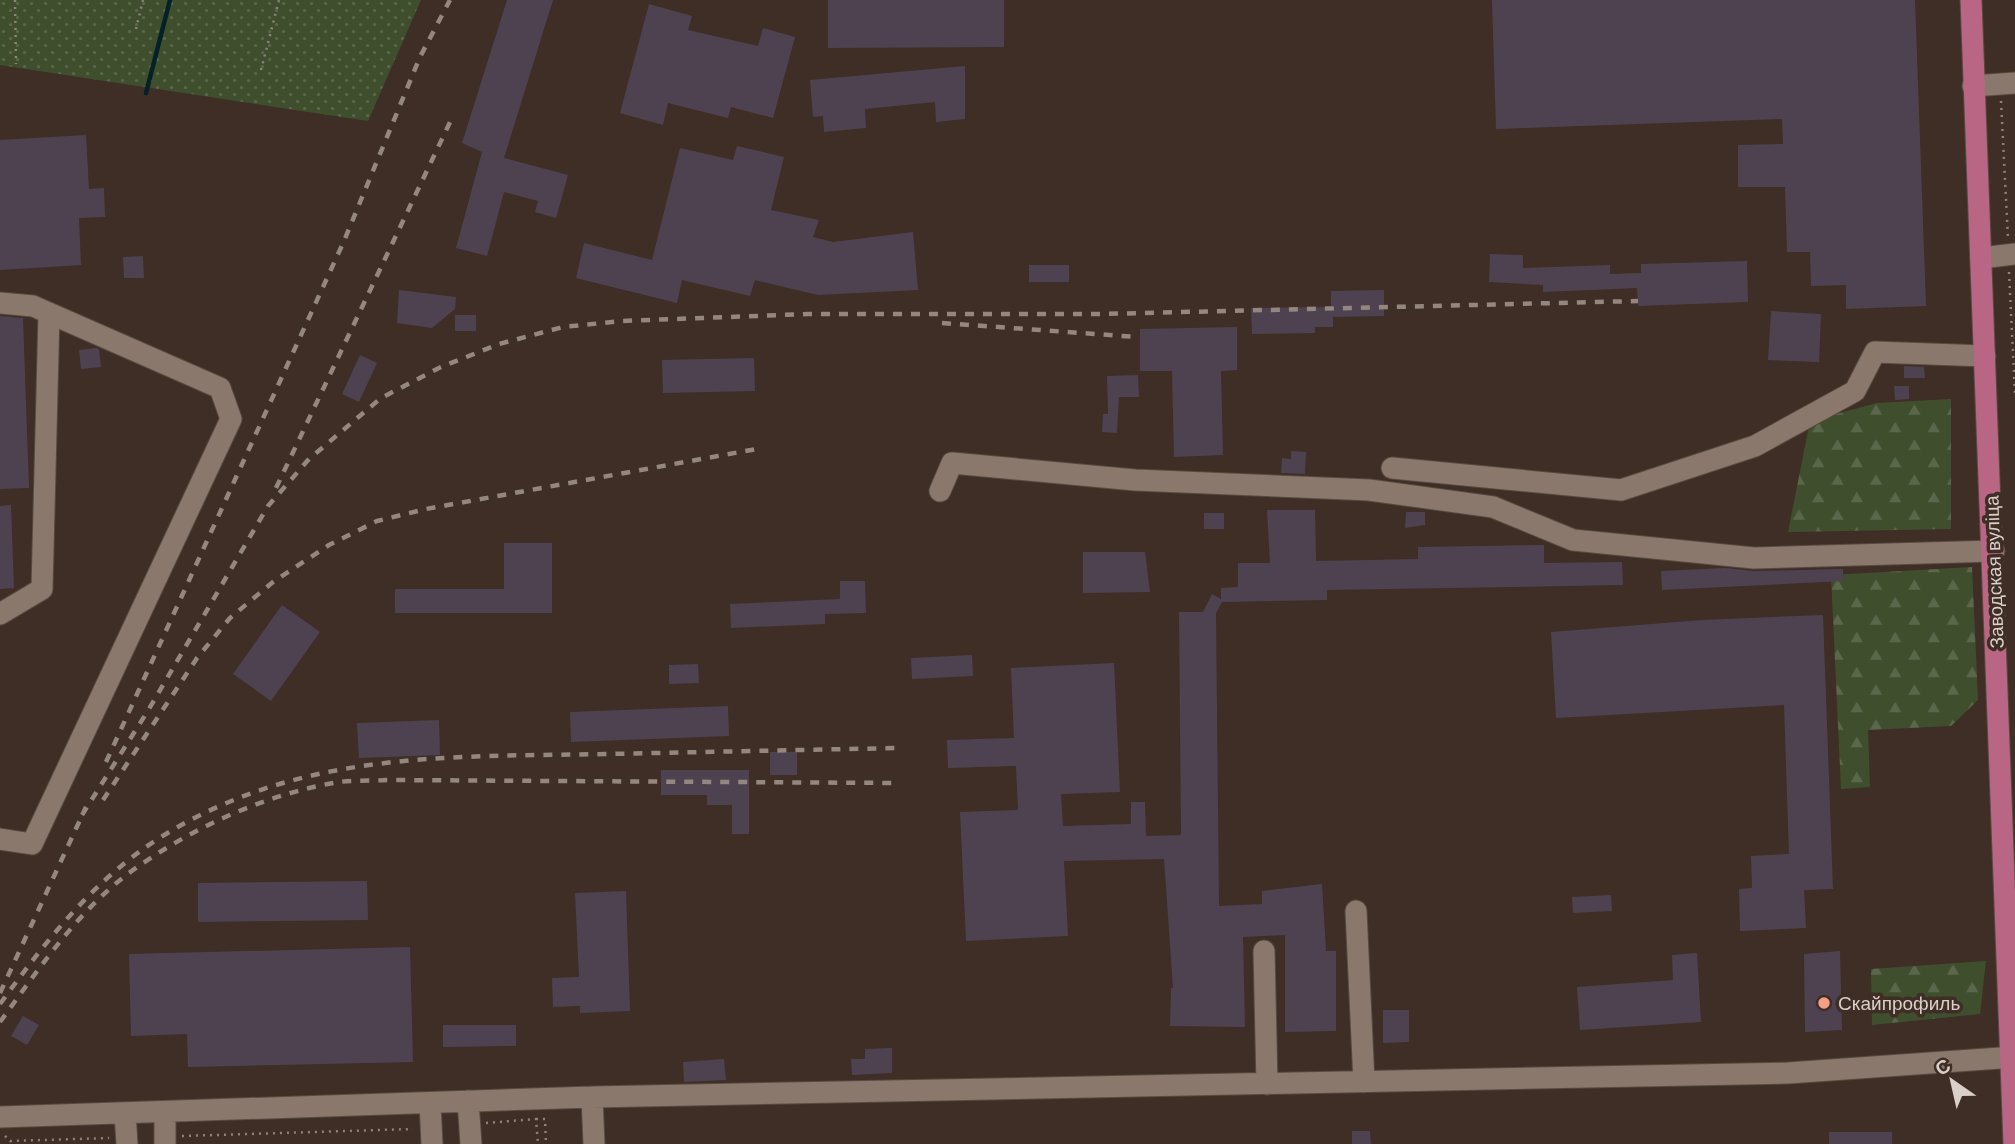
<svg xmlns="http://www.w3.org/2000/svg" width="2015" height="1144" viewBox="0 0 2015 1144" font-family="Helvetica,sans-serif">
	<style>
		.grass { fill: url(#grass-dots) }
		.forest { fill: url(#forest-firs) }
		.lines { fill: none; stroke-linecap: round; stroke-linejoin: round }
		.stream { stroke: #042129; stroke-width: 4.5 }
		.building { fill: #4e4251 }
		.minor-casing { stroke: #584a42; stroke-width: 23 }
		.major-casing { stroke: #584a42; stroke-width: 23 }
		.path { stroke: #8f827b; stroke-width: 2.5; stroke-dasharray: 2 5; stroke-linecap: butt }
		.minor { stroke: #8b786d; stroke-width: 21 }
		.major { stroke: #b96685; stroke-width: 21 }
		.rail { stroke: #94877f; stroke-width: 4.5; stroke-dasharray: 9 9; stroke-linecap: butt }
		.poi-dot { fill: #f39f85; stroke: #3e2e25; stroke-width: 2.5 }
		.labels { text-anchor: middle; stroke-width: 7; stroke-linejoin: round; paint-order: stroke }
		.street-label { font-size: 19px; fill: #dacfc9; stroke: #3e2e25 }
		.poi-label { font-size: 19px; fill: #dacfc9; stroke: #3e2e25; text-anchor: start }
	</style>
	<defs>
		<pattern id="grass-dots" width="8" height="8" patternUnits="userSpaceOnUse" patternTransform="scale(1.75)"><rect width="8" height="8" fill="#3f4f2e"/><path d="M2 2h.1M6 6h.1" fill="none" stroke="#5a674b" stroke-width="1.8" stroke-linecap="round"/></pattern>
		<pattern id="forest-firs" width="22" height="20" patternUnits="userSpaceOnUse" patternTransform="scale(1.75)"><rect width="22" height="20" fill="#3f4f2e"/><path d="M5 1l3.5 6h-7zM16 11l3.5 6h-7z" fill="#5a674b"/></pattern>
	</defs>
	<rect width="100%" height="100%" fill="#3e2e25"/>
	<path class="grass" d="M0,0h421l-53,121 -368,-56z"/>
	<path class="forest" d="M1951,399v130l-163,3 22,-111 67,-18z
		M1972,567l6,133 -27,26 -83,4 2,57 -29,2 -10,-214z
		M1986,961l-6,53 -108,11 -1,-56z"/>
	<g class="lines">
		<path class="stream" d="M146,93l24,-93"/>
	</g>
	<path class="building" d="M507,0h46l-49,158 64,17 -12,43 -21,-6 3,-11 -34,-9 -17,64 -31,-8 26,-96 -20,-9z
		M828,0h176v47l-176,1z
		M1492,0h423l11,306 -80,3v-24l-35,1 -1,-34h-23l-2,-65h-47v-42l45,-1 -1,-25 -286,10z
		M649,4l43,12 -4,14 70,16 5,-18 32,9 -22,81 -42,-11 -3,11 -60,-15 -5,22 -43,-12z
		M965,66v53l-29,3 -1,-20 -70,7 1,19 -42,4 -1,-16 -10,1 -3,-37z
		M86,135l3,54 15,-1 1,29 -26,1 2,47 -81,5v-130z
		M737,146l47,11 -13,53 48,10 -6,17 20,5 80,-10 5,58 -100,5 -63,-15 -5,16 -68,-16 -5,23 -101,-25 8,-35 68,17 28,-112 53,12z
		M1490,254l33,1v13l87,-3v9l31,-1v-9l106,-3 1,41 -110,4 -1,-18 -94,4v-7l-54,-3z
		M143,256l1,22h-20l-1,-21z
		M1029,265h40v17h-40z
		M399,290l57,7 -1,12 -23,19 -35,-5z
		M1384,290v26l-51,1v10h-18v6l-63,1 -1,-26 80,-1v-16z
		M1771,311l50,3 -2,48 -51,-2z
		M455,315h21v16h-21z
		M0,316l23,2 6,170 -29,1z
		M1237,327v43l-16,1 2,84 -49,2 -2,-86h-32v-42z
		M96,348l3,1 2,18 -20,2 -2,-19z
		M360,355l17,8 -18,39 -17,-8z
		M754,358l1,33 -92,2 -1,-33z
		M1904,366l20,1 1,11h-21z
		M1138,375l1,22h-20l-2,36 -15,-1 1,-18h5l-1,-38z
		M1894,386h15v13l-14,1z
		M1291,451l15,1 -1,22 -24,-1 1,-15 9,1z
		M11,505l3,83 -14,1v-83z
		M1267,510h48l1,51 102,-2v-12l126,-2v18l78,-1 1,23 -296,5v10l-105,2 -6,11 3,293 43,-2v-13l60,-7 4,67h10v80l-51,1v-97l-42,2 2,90 -75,-1 1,-38h2l-9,-129 -100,2 4,75 -102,5 -6,-129 58,-2 -2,-44 -68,2 -1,-28 67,-2 -3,-70 103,-5 6,129 -59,2 2,32 68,-2v-22h14l1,34 35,-1 -2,-223h24l9,-18 9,5v-11l17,-1v-24h32z
		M1406,512h19v13l-20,3z
		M1204,513h20v16h-20z
		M504,543h48v70h-157v-24h109z
		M1083,552h62l5,40 -67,1z
		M1725,568l29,3 89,-2v12l-181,9 -1,-19z
		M840,581h25l1,32 -41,1v10l-94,4 -1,-24 110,-5z
		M282,605l38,27 -49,69 -38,-27z
		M1823,615l10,274 -29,1 2,38 -66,3 -1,-42 13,-1 -1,-32 38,-2 -5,-149 -228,13 -5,-86 151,-12z
		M972,655l1,21 -61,3 -1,-21z
		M698,664l1,19 -30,1v-19z
		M728,706l1,30 -158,6 -1,-30z
		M439,720l1,35 -81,3 -2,-35z
		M770,752h27v23h-27z
		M661,770h88v64h-17v-29h-25v-10h-46z
		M367,881l1,39 -170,2v-39z
		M626,891l4,120 -50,2v-7l-27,1 -1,-29 27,-1 -4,-84z
		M1611,895l1,16 -39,2 -1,-16z
		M410,947l3,115 -225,5 -1,-33 -56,2 -2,-82z
		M1840,951l2,79 -37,2 -1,-78z
		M1697,953l4,69 -121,8 -3,-43 96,-7 -1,-25z
		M1383,1010h26v32l-26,1z
		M23,1016l16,9 -12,20 -16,-9z
		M443,1025h73v21l-73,1z
		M892,1048v25l-40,2 -1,-16h14v-10z
		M724,1059l2,21 -42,2 -1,-20z
		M1352,1131h18l1,13h-19z
		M1829,1132h63v12h-63z"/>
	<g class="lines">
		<g class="minor-casing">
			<path id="minor" d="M1973,86l42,-3
				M1981,258l34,-4
				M0,303l33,3 187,82 11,31 -199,425 -32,-5
				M1392,468l229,22 134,-44 100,-55 20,-39 110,4
				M940,491l12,-28 183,17 234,10 124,17 80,33 181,18 240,-7
				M0,614l42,-25 7,-276
				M1356,911l8,171
				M1264,951l3,133
				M592,1097l2,47
				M468,1101l3,43
				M430,1103l2,41
				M165,1112v32
				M125,1113l2,31
				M0,1117l592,-20 1196,-24 227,-16"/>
		</g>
		<g class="major-casing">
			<path id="major" d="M1971,0l43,1144"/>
		</g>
		<path class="path" d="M15,0l1,64
			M136,29l7,-29
			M261,70l18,-70
			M2001,101l7,137
			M2009,272l6,123
			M536,1119h9l1,25
			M486,1123l50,-4 2,25
			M5,1136l5,5 99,-3
			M182,1136l231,-7"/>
		<use href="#minor" class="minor"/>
		<use href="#major" class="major"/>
		<path class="rail" d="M942,323l195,14
			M276,488l176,-370
			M106,762l238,-521 76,-184 30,-57
			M103,800l94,-142 33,-40 43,-36 56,-37 48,-24 49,-12 336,-61
			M82,815l67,-106 119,-203 41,-47 72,-61 60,-31 58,-23 64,-17 59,-6 186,-7h294l536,-13
			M0,993l86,-186
			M0,1004c46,-63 93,-124 161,-167 140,-87 287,-80 446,-83 97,-2 194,-4 291,-6
			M0,1022c38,-52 77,-110 129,-149 60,-44 136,-79 210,-91 15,-2 32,-1 48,-2l509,3"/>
	</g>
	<circle class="poi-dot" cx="1824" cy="1003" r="7"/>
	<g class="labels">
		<g class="street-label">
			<text transform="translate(1994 572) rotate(-92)" y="7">Заводская вуліца</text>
		</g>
		<g class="poi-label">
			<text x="1838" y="1010">Скайпрофиль</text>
		</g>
	</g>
	<g transform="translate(1952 1081) rotate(326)" stroke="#3e2e25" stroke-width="5" paint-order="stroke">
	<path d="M0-5L12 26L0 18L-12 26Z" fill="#dacfc9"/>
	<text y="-10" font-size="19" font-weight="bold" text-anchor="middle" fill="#dacfc9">С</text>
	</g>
</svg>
